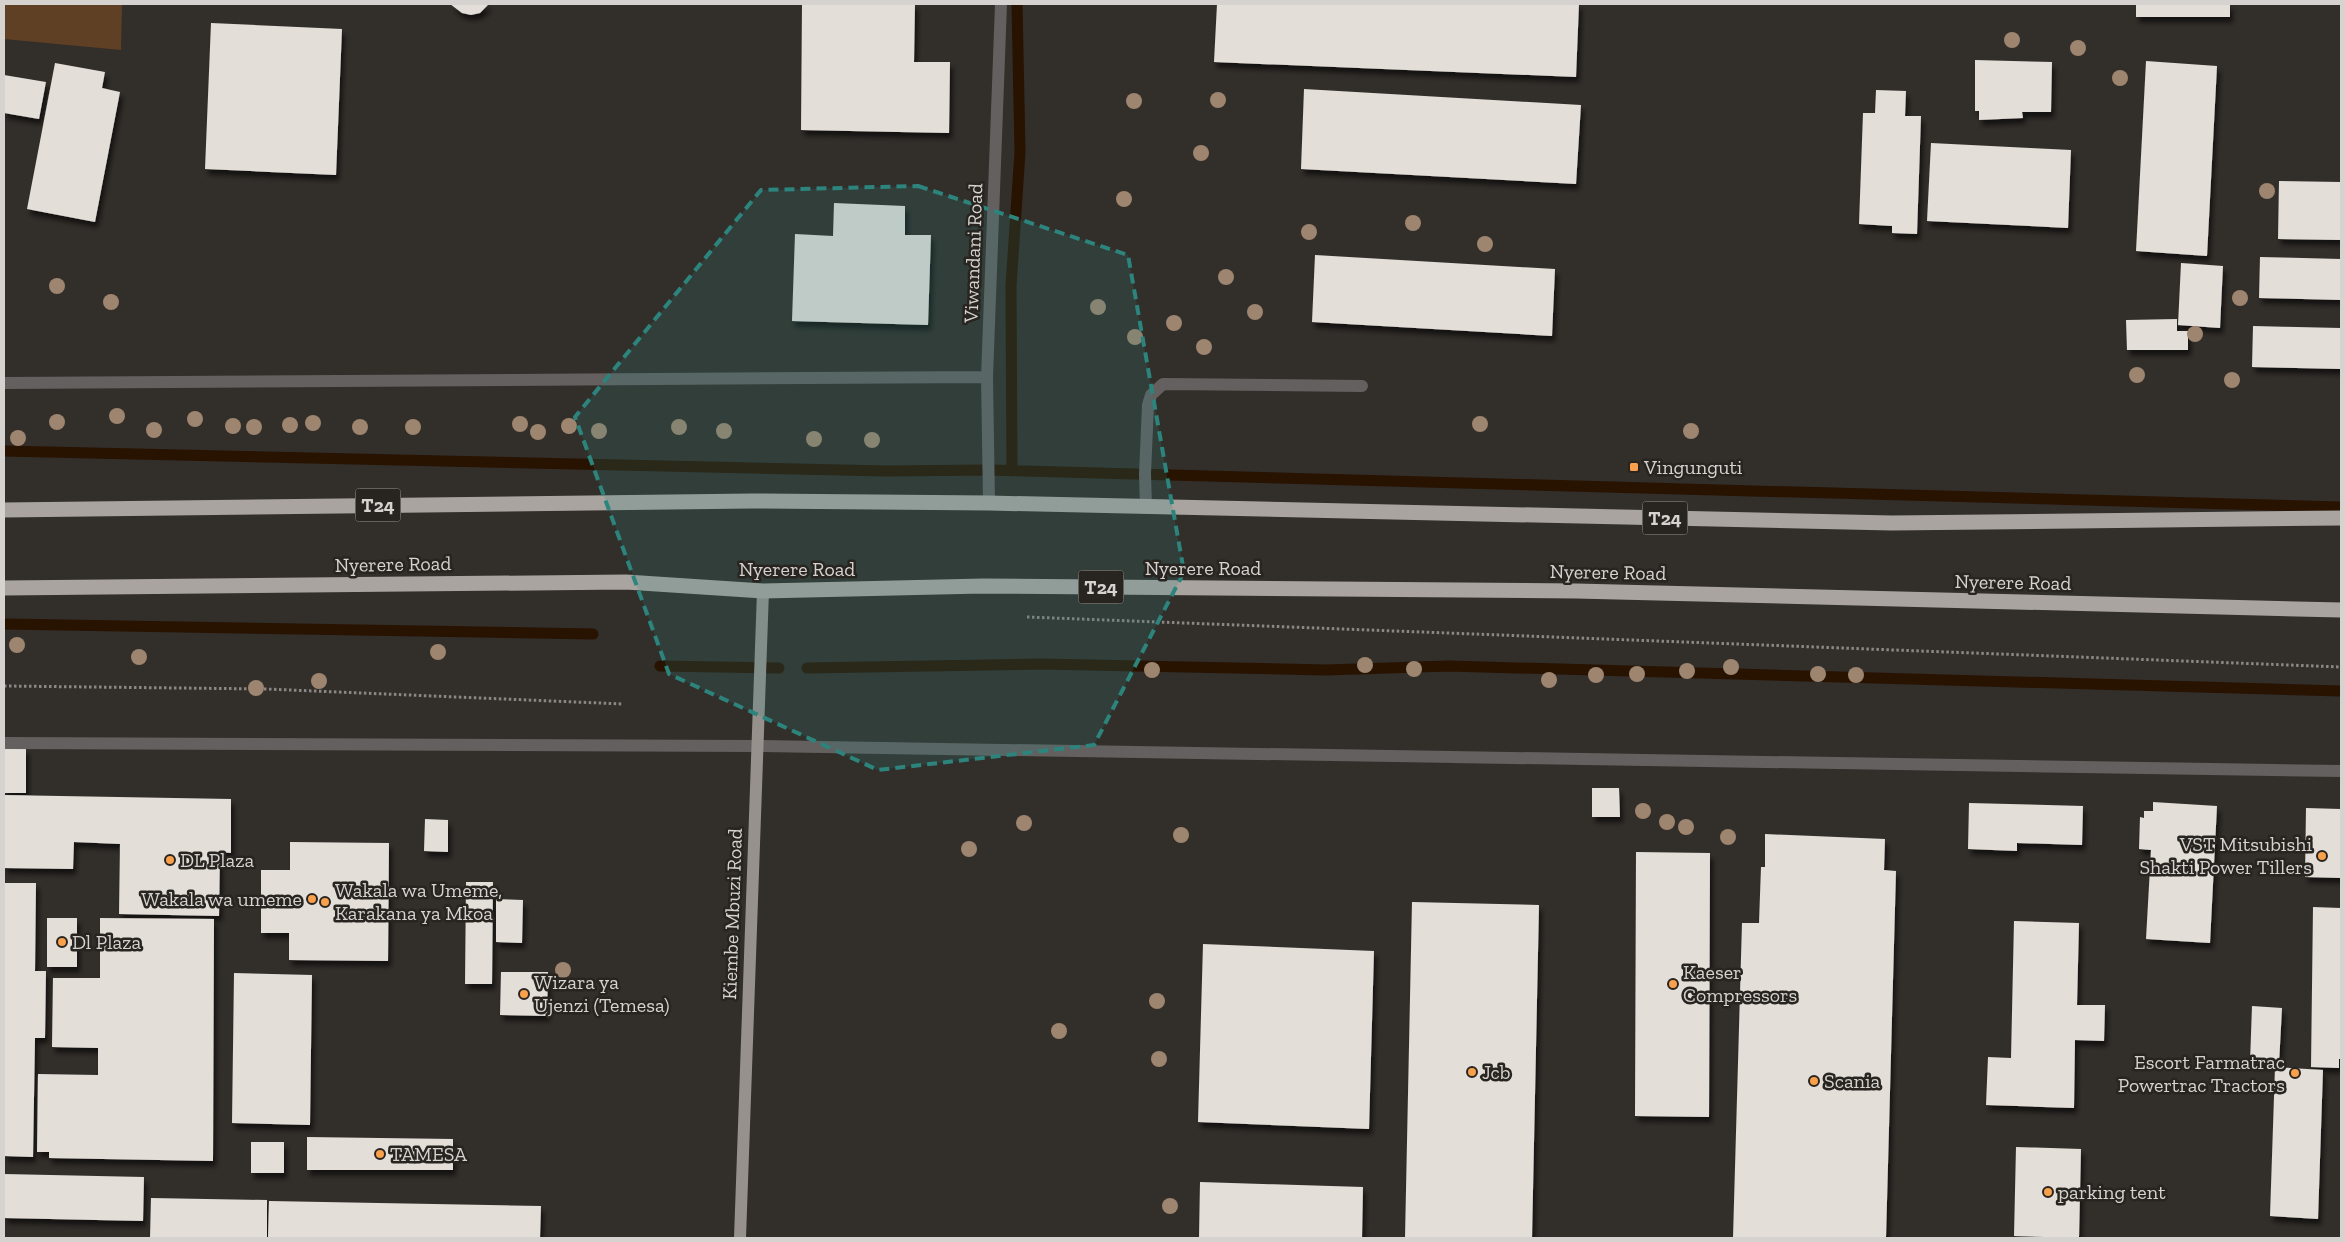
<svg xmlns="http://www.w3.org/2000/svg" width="2345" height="1242" viewBox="0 0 2345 1242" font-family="'Zilla Slab',serif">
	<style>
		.green { fill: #5f4025 }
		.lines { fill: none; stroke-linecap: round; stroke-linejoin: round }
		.stream { stroke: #281200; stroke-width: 11 }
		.building { fill: #e4ded9; filter: url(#shadow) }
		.path { stroke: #8b8784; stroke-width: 3; stroke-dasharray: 2.5 2.5; stroke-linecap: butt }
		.minor { stroke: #63605f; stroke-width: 12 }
		.major { stroke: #96918d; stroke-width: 12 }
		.highway { stroke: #aaa4a0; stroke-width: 15 }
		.tree { fill: #9e856f }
		.marked { fill: #2d847d; fill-opacity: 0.2; stroke: #2d847d; stroke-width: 4; stroke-dasharray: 10 6; stroke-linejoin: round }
		.poi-dot { fill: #f8a04b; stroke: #282420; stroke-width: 2 }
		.labels { text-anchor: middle; stroke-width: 5; stroke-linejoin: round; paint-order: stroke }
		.shield { fill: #282420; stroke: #a19e9a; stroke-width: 1 }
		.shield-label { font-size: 19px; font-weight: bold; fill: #d5d2cf }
		.street-label { font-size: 20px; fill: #d5d2cf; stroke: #282420 }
		.poi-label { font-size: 20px; fill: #d5d2cf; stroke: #282420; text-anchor: start }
	</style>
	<defs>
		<filter id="shadow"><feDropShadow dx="3" dy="5.5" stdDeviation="2.5" flood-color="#0009"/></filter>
	</defs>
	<rect width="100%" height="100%" fill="#322e2a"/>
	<path class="green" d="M4,4h118l-1,46 -117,-11z"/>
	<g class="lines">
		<path class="stream" d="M4,451l882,20 104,-1 1351,37
			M1012,471l-1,-185 9,-134 -3,-148
			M4,624l589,10
			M660,666l119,2
			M807,668l234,-4 285,6 123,-4 892,25"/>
	</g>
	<path class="building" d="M450,4h39l-9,9 -9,2 -9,-2z
		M802,4h113l-1,58h36l-1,71 -148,-3z
		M1217,4h362l-3,73 -362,-15z
		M2136,4h94v13h-94z
		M211,23l131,6 -6,146 -131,-6z
		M1975,60l77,2 -1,50h-29l1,6 -44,2v-9h-4z
		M2146,61l71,5 -10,190 -71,-5z
		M55,63l50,9 -3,16 18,4 -25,130 -68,-13z
		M4,75l42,7 -7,37 -35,-6z
		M1304,89l277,16 -5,79 -275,-15z
		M1876,90l30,1 -1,25h16l-4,118 -25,-1v-7l-33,-2 4,-111h12z
		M1931,143l140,7 -3,78 -141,-7z
		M2279,181l62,1v58l-63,-1z
		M834,203l71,3v29h26l-3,90 -136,-4 3,-87 38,2z
		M1315,255l240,14 -3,67 -240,-14z
		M2260,257l81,2v41l-82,-2z
		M2181,263l42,3 -3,62 -42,-3z
		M2177,319v12h11v19h-61l-1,-30z
		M2253,326l88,2v41l-89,-2z
		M4,748h22v45h-22z
		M1592,788h27l1,29h-28z
		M4,795l227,4v54l-11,-1 -1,64 -100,-2 1,-70 -46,-2 -1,27 -69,-1z
		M2153,802l64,4 -7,137 -64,-4 5,-89 -12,-1 1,-32 4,1v-7h9z
		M1969,803l114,3 -1,39 -65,-2v8l-49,-2z
		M2306,808l35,1v69l-36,-1z
		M425,819l23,1v32l-24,-1z
		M1765,834l120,5 -1,31 12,1 -10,367h-153l9,-315h17l2,-56h4z
		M290,842l99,1 -1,118 -99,-1v-27h-28v-63h29z
		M1636,852l74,1 -1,264 -74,-1z
		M466,882h27l-1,102h-27z
		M4,883h32l-1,88h11l-1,67h-10l-2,119 -29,-1z
		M496,899l27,1 -1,43 -26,-1z
		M1412,902l127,3 -7,333h-127z
		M2313,907l28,1v151h-2v9l-28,-1z
		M47,918h30v49h-30z
		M100,918l114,1 -1,242 -164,-3v-6h-12l1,-78 60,1v-27l-46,-1 1,-69h47z
		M2014,921l65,2 -2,82h28l-1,36 -29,-1 -1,68 -88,-3 2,-48 23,1z
		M1203,944l171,7 -5,178 -171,-7z
		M501,972h47l-1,44 -47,-1z
		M234,973l78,2 -2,150 -78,-2z
		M2252,1006l30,2 -3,56 -29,-1z
		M2275,1067l48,3 -5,149 -48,-3z
		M307,1137l146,2v31h-146z
		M251,1142h33v31h-33z
		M2016,1147l65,2 -2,89 -65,-2z
		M4,1174l140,3 -1,44 -139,-3z
		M1200,1182l163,5 -1,51h-163z
		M151,1198l116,2v38h-117z
		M269,1201l272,5 -1,32h-272z"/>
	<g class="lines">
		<path class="path" d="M1027,617l1314,50
			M4,686l262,3 357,15"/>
		<path class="minor" d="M4,383l983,-6
			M989,503l-2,-126 14,-373
			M1146,507l-1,-33 3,-69 3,-10 12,-11 199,2
			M4,743l752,3 1585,25"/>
		<path class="major" d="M740,1238l23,-647"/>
		<path class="highway" d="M4,510l748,-9 237,2 903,20 449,-5
			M4,588l622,-6 137,9 220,-5 593,5 765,19"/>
	</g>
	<g class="tree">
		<circle cx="2012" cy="40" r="8"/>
		<circle cx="2078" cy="48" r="8"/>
		<circle cx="2120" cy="78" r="8"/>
		<circle cx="1218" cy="100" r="8"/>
		<circle cx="1134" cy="101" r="8"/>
		<circle cx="1201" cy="153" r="8"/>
		<circle cx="2267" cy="191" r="8"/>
		<circle cx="1124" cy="199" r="8"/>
		<circle cx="1413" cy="223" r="8"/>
		<circle cx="1309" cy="232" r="8"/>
		<circle cx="1485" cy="244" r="8"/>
		<circle cx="1226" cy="277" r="8"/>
		<circle cx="57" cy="286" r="8"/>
		<circle cx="2240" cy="298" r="8"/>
		<circle cx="111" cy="302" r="8"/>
		<circle cx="1098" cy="307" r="8"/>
		<circle cx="1255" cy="312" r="8"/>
		<circle cx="1174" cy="323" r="8"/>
		<circle cx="2195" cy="334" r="8"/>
		<circle cx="1135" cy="337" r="8"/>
		<circle cx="1204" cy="347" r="8"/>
		<circle cx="2137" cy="375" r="8"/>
		<circle cx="2232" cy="380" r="8"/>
		<circle cx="117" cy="416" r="8"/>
		<circle cx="195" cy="419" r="8"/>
		<circle cx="57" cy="422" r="8"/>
		<circle cx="313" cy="423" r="8"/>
		<circle cx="520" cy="424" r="8"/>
		<circle cx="1480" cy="424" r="8"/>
		<circle cx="290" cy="425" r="8"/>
		<circle cx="233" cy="426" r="8"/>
		<circle cx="569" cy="426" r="8"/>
		<circle cx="254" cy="427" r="8"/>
		<circle cx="360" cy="427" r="8"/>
		<circle cx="413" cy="427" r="8"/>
		<circle cx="679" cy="427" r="8"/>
		<circle cx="154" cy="430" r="8"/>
		<circle cx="599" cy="431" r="8"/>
		<circle cx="724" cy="431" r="8"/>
		<circle cx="1691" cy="431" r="8"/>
		<circle cx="538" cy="432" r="8"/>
		<circle cx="18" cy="438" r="8"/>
		<circle cx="814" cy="439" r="8"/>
		<circle cx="872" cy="440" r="8"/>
		<circle cx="17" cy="645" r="8"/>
		<circle cx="438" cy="652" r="8"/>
		<circle cx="139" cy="657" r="8"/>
		<circle cx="1365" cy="665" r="8"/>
		<circle cx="1731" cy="667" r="8"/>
		<circle cx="1414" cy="669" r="8"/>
		<circle cx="1152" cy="670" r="8"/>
		<circle cx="1687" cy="671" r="8"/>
		<circle cx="1637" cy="674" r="8"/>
		<circle cx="1818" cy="674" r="8"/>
		<circle cx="1596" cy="675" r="8"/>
		<circle cx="1856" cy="675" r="8"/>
		<circle cx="1549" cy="680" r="8"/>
		<circle cx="319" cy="681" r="8"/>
		<circle cx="256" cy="688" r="8"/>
		<circle cx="1643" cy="811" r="8"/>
		<circle cx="1667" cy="822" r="8"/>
		<circle cx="1024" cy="823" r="8"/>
		<circle cx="1686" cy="827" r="8"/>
		<circle cx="1181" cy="835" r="8"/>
		<circle cx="1728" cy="837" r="8"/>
		<circle cx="969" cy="849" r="8"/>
		<circle cx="563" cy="970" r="8"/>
		<circle cx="1157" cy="1001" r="8"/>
		<circle cx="1059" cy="1031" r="8"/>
		<circle cx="1159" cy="1059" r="8"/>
		<circle cx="1170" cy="1206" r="8"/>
	</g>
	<path class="marked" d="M918,186l210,69 56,317 -90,173 -216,25 -209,-96 -94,-257 186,-227z"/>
	<g class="poi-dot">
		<rect x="1629" y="462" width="10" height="10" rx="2.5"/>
		<circle cx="2322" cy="856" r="5"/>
		<circle cx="170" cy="860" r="5"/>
		<circle cx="312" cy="899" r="5"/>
		<circle cx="325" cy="902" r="5"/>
		<circle cx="62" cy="942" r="5"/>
		<circle cx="1673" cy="984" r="5"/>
		<circle cx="524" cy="994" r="5"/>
		<circle cx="1472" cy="1072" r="5"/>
		<circle cx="2295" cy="1073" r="5"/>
		<circle cx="1814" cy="1081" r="5"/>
		<circle cx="380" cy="1154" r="5"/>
		<circle cx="2048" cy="1192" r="5"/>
	</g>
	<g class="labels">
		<g class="shield">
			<rect x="355.5" y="488.5" width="45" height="33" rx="4"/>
			<rect x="1642.5" y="501.5" width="45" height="33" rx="4"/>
			<rect x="1078.5" y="570.5" width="45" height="33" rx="4"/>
		</g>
		<g class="shield-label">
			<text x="378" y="512">T24</text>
			<text x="1665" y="525">T24</text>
			<text x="1101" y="594">T24</text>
		</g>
		<g class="street-label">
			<text transform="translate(973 253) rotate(-88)" y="7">Viwandani Road</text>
			<text transform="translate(393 564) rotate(-1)" y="7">Nyerere Road</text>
			<text x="1203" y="575">Nyerere Road</text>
			<text x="797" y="576">Nyerere Road</text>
			<text transform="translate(1608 572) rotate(1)" y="7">Nyerere Road</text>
			<text transform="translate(2013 582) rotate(1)" y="7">Nyerere Road</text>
			<text transform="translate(732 914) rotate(-88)" y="7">Kiembe Mbuzi Road</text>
		</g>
		<g class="poi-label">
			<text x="1644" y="474">Vingunguti</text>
			<text x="2312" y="851" text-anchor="end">VST Mitsubishi<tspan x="2312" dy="23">Shakti Power Tillers</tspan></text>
			<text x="180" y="867">DL Plaza</text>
			<text x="335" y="897">Wakala wa Umeme,<tspan x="335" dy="23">Karakana ya Mkoa</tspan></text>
			<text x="302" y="906" text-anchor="end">Wakala wa umeme</text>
			<text x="72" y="949">Dl Plaza</text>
			<text x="1683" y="979">Kaeser<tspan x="1683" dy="23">Compressors</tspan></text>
			<text x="534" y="989">Wizara ya<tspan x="534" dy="23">Ujenzi (Temesa)</tspan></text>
			<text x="2285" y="1069" text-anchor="end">Escort Farmatrac<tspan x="2285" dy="23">Powertrac Tractors</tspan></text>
			<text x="1482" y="1079">Jcb</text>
			<text x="1824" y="1088">Scania</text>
			<text x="390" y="1161">TAMESA</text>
			<text x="2058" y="1199">parking tent</text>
		</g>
	</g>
	<rect width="2345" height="1242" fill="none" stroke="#d5d2cf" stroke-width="10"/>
</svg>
